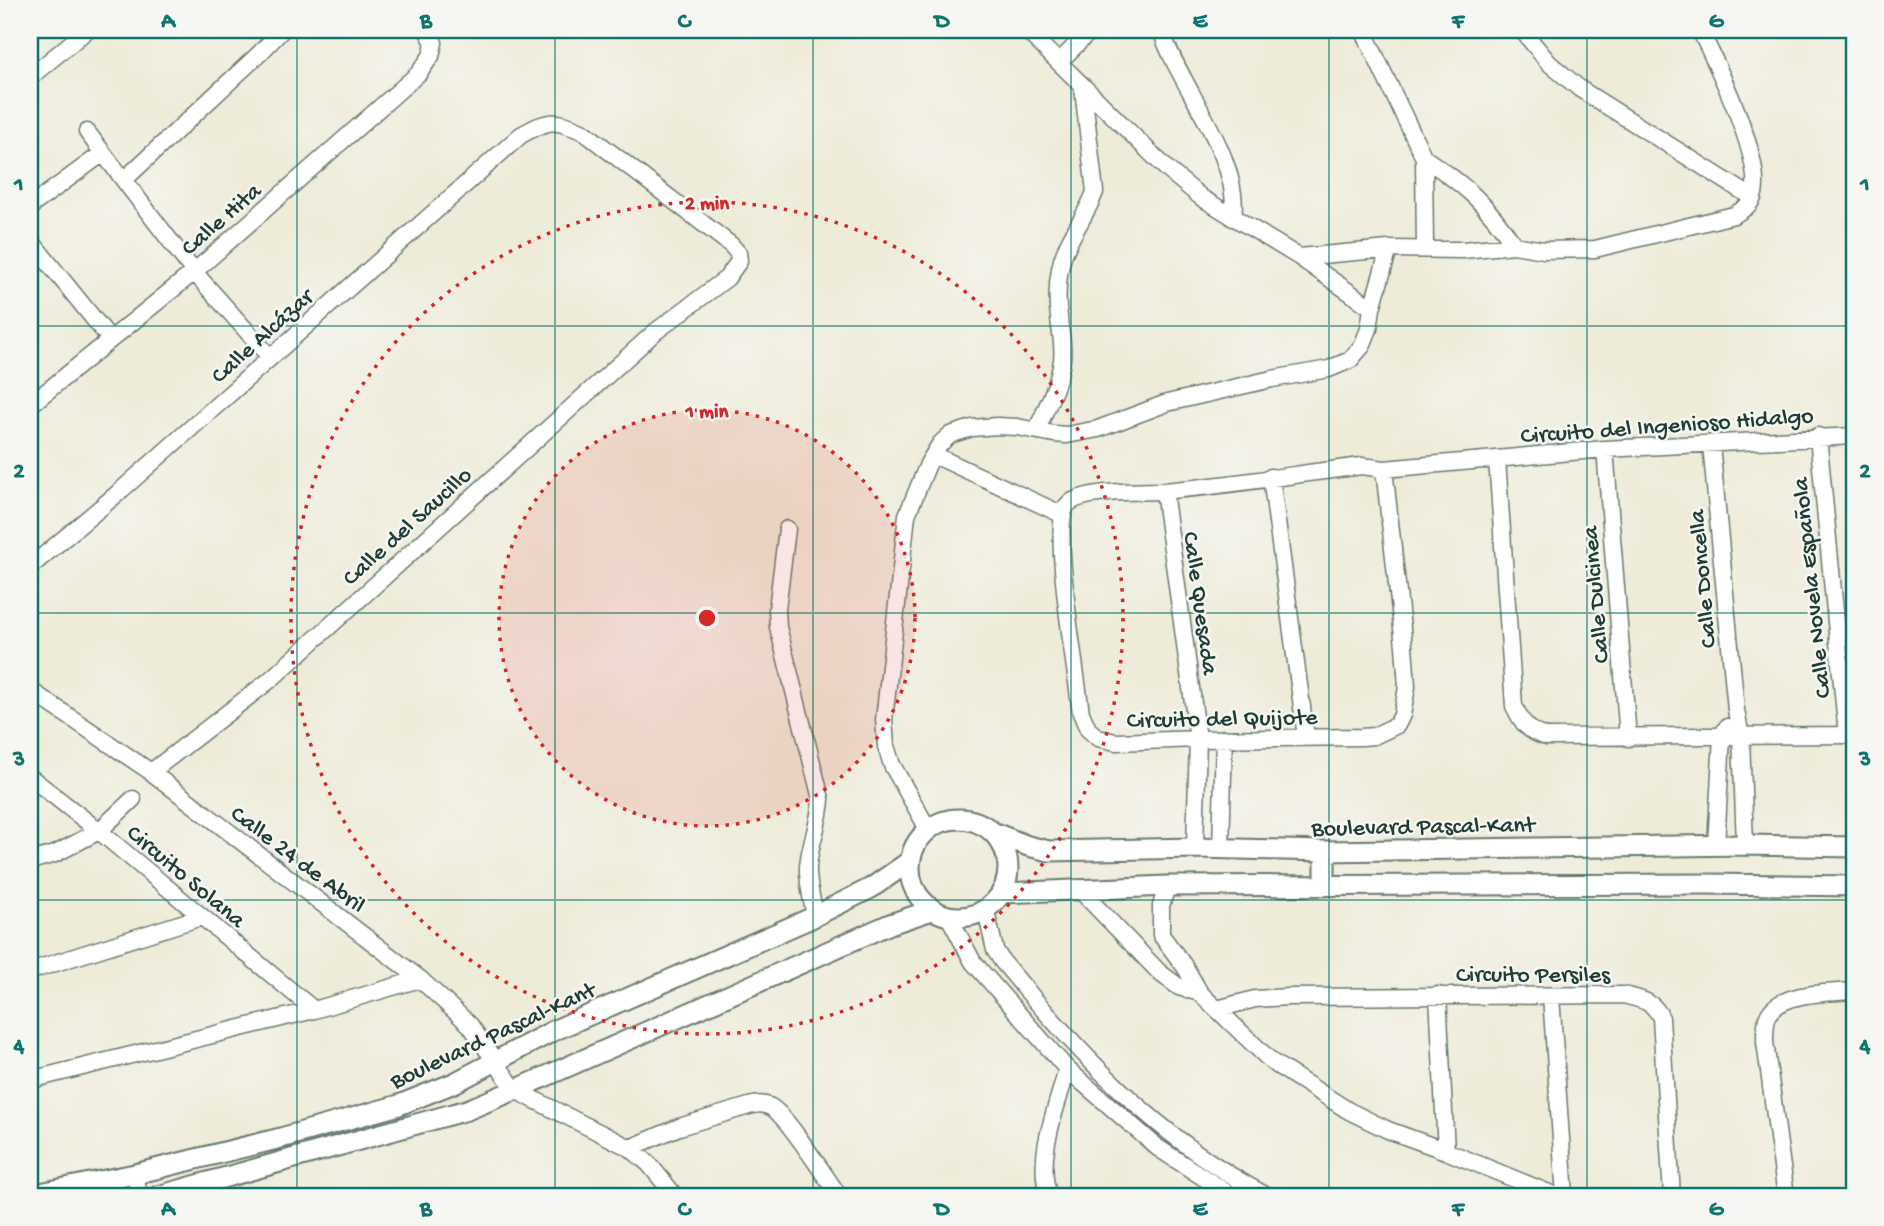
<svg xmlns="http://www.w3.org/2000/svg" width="1884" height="1226" viewBox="0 0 1884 1226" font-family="'Gochi Hand',sans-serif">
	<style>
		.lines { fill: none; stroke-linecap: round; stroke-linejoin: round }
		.minor-casing { stroke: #677a6d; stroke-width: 19 }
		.tertiary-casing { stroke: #677a6d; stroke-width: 23 }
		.minor { stroke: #fff; stroke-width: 16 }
		.tertiary { stroke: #fff; stroke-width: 19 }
		.grid { fill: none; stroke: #0f766e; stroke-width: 2; stroke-opacity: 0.55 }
		.ring { fill: none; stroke: #d62828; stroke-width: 3.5; stroke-dasharray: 3.5 7 }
		.labels { text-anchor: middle; stroke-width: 5; stroke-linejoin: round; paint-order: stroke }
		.street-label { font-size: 24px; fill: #1f3d34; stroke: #f6f6f2 }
		.centre { fill: #d62828; stroke: #f6f6f2; stroke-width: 3.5 }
		.ring-label { font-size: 21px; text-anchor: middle; font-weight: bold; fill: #d62828; stroke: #f6f6f2; stroke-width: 5; stroke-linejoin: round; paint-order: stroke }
		.neatline { fill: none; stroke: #0f766e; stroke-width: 2.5 }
		.grid-label { font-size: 23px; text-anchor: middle; font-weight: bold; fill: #0f766e }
	</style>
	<rect width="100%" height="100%" fill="#f6f6f2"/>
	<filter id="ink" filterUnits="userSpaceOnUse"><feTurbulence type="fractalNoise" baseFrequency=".0143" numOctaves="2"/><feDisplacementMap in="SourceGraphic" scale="14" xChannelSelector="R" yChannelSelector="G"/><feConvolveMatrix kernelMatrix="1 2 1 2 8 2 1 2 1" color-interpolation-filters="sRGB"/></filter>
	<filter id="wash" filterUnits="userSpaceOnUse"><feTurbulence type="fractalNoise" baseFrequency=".00686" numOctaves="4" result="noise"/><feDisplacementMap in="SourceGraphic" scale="28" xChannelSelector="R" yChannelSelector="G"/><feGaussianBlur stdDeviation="1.57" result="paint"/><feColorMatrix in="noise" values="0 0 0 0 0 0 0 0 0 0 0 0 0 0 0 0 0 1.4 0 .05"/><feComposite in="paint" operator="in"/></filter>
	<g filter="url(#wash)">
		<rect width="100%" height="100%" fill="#eeebd8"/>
	</g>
	<g filter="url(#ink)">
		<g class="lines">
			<g class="minor-casing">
				<path id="minor" d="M1026,30l142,140 34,28 97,59 73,51
					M1161,30c19,58 81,128 72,188
					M1363,30l61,128 1,91
					M1522,30l27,33 31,26 173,109
					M1059,62l32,-32
					M30,77l57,-47
					M87,132l107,140 76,85
					M1424,158c41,27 63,46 90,87
					M125,179l135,-126 22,-23
					M30,210l2,-5 71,-52
					M30,240l80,99
					M1299,257l90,-8 74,1 51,-5 30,5 51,-1 139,-34c8,-5 16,-9 19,-18 13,-34 -37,-134 -53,-167
					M30,405l164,-133 225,-199 12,-17 3,-13 -7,-13
					M1037,430c9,-23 22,-45 25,-70 2,-15 -2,-28 -3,-43 -2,-15 -2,-32 1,-48 5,-29 25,-50 35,-77l-12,-103
					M1818,436l29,299
					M1711,444l25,266 5,27 4,108
					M1605,449l23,289
					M934,455l129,60
					M1497,459l17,247c8,17 14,26 33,31l307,-2
					M1384,469l20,177 3,41 -5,28 -5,10 -23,11 -12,1 -164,2 -82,3 -18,-4 -10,-9 -7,-16 -2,-15c-4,-34 -26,-165 -14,-190 10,-19 76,-16 96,-17 67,-5 134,-17 201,-25l22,3 221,-20 249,-13
					M1271,477l35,260
					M1164,491l34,248 -3,109
					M787,529l-10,80 1,18 43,172c-1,23 -11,44 -13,67 -1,17 4,33 7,50
					M30,567l88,-74 403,-358c29,-16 33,-16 63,-3l147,113 7,8 1,8 -12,17 -72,54 -385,348 -119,92
					M30,690l121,82 269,207 50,46 45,65 115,58 19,16 26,32
					M30,777l69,54 215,179
					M928,829l-36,-64 -6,-19 -2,-26 23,-205 21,-51 12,-20 10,-9 22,-7 25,-2 20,1 37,7 13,1 31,-6 69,-26 105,-24 57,-10 21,-9 12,-14 7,-17 3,-21 17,-59
					M1716,846l6,-110 5,-9
					M1221,849l3,-111
					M30,861l25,-7 44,-23 34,-32
					M1167,886l-6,20v29l24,32 15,26 72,69 77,49 39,19 58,21 110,45
					M1078,888l82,85 19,14 21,6
					M986,911l9,39 7,11c77,93 156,178 265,235
					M949,917l24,45 94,107 91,79 74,48
					M30,971l171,-54
					M1438,995l8,156
					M1551,996l14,200
					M1217,1009l38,-10 34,-2 334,-2c17,4 31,6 38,23l11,178
					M30,1080l284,-70 106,-31
					M630,1148l49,-21 70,-21c8,-2 14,-3 22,1 16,9 55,71 68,89
					M135,1174l4,22
					M1049,1196c-14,-39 8,-88 18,-127
					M1786,1196l-21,-154c0,-8 0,-16 2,-23 8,-28 64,-26 87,-28"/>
			</g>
			<g class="tertiary-casing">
				<path id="tertiary" d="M910 868a49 49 0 1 1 98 0a49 49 0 1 1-98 0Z
					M995,833l33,13 21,5 146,-3 130,3 420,-6 109,2
					M1325,851v35
					M1003,893l164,-7 540,-2 147,2
					M30,1195l105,-21 142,-35 122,-34 55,-22 101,-53 254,-111 62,-31 39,-27
					M158,1196l309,-86 48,-20 375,-166 42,-14"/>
			</g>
			<use href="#minor" class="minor"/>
			<use href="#tertiary" class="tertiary"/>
		</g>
	</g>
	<path class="grid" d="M297,30v1166M555,30v1166M813,30v1166M1071,30v1166M1329,30v1166M1587,30v1166M30,326h1824M30,613h1824M30,900h1824"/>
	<circle cx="707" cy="618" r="208" fill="#d62828" fill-opacity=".12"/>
	<g class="ring">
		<circle cx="707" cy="618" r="208"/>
		<circle cx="707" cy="618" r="416"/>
	</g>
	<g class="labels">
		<g class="street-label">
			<text transform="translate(220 218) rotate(-41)" y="8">Calle Hita</text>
			<text transform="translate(261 335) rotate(-42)" y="8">Calle Alcázar</text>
			<text transform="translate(1667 424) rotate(-4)" y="8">Circuito del Ingenioso Hidalgo</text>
			<text transform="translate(406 525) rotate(-42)" y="8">Calle del Saucillo</text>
			<text transform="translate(1701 579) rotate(-95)" y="8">Calle Doncella</text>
			<text transform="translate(1810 588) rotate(-96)" y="8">Calle Novela Española</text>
			<text transform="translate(1594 595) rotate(-95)" y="8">Calle Dulcinea</text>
			<text transform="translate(1202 603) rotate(82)" y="8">Calle Quesada</text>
			<text transform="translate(1222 717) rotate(-1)" y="8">Circuito del Quijote</text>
			<text transform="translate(1423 825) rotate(-1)" y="8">Boulevard Pascal-Kant</text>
			<text transform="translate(299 858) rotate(37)" y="8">Calle 24 de Abril</text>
			<text transform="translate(187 875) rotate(40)" y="8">Circuito Solana</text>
			<text x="1533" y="981">Circuito Persiles</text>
			<text transform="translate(492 1034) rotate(-25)" y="8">Boulevard Pascal-Kant</text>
		</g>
	</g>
	<circle cx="707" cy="618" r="10" class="centre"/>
	<g class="ring-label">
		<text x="707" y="209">2 min</text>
		<text x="707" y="417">1 min</text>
	</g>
	<rect width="1884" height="1226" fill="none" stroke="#f6f6f2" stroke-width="77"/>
	<rect x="38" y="38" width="1808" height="1150" class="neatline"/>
	<g class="grid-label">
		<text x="168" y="27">A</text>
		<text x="426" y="27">B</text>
		<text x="684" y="27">C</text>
		<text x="942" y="27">D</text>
		<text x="1200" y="27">E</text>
		<text x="1458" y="27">F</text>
		<text x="1716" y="27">G</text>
		<text x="19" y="190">1</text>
		<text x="1865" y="190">1</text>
		<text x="19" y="477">2</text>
		<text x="1865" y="477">2</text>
		<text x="19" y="765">3</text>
		<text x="1865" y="765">3</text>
		<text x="19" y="1052">4</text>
		<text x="1865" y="1052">4</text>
		<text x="168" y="1215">A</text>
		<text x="426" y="1215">B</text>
		<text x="684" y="1215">C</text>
		<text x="942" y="1215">D</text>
		<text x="1200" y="1215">E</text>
		<text x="1458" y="1215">F</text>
		<text x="1716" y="1215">G</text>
	</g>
</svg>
